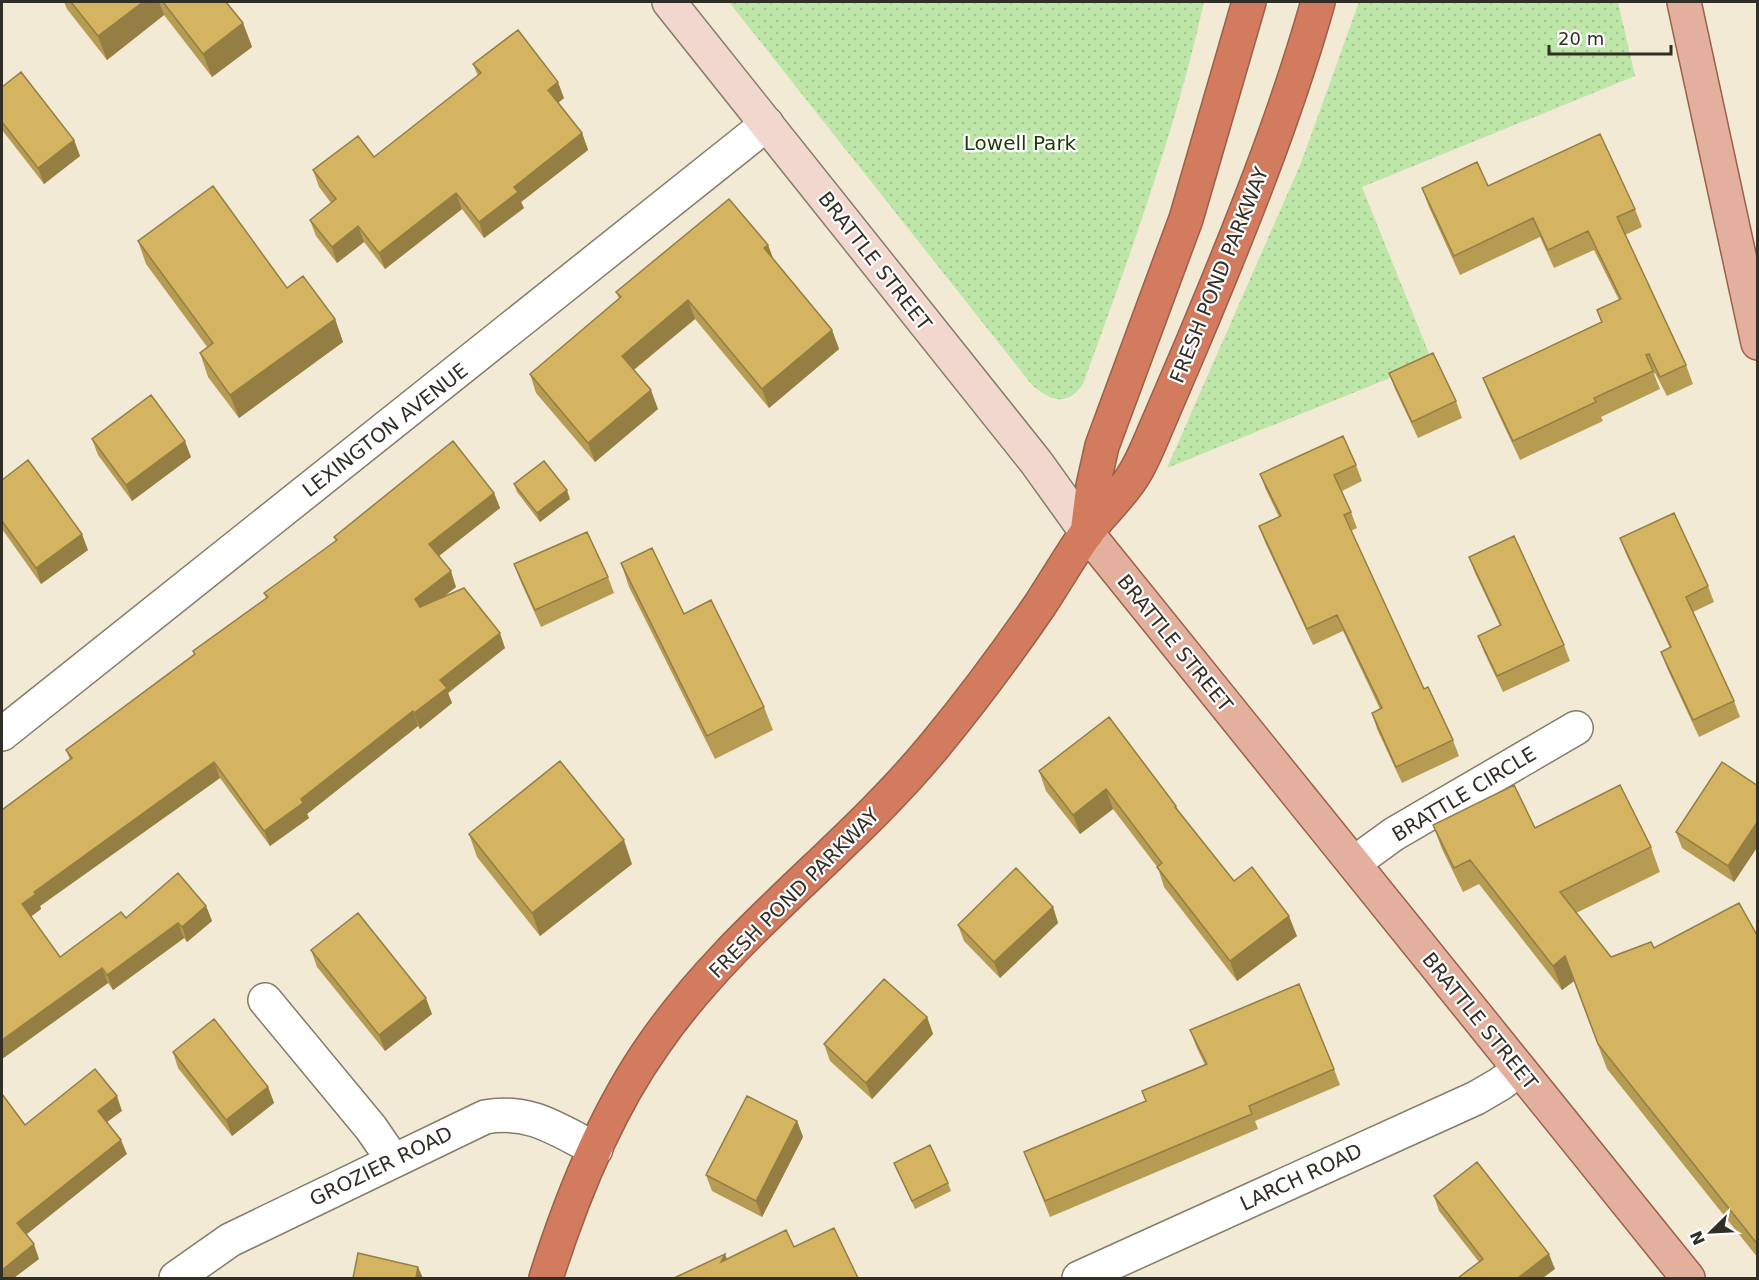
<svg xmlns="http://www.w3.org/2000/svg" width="1759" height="1280" viewBox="0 0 1759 1280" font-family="'DejaVu Sans',sans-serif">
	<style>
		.park { fill: url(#park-dots) }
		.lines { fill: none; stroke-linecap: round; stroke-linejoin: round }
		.street-casing { stroke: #837c6a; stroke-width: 36 }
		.secondary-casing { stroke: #837c6a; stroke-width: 36 }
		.primary-casing { stroke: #9a604a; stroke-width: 36 }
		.highway-casing { stroke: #9a604a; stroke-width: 36 }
		.street { stroke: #fff; stroke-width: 33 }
		.secondary { stroke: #f2d7cf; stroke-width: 33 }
		.primary { stroke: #e4b09e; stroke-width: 33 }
		.highway { stroke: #d27b5e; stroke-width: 33 }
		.wall { fill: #b69b53 }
		.shaded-wall { fill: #947e43 }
		.building { fill: #d4b460; stroke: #947e43; stroke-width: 1.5 }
		.labels { text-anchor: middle; stroke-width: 4.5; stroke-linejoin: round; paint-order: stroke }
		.park-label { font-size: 20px; fill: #1c3906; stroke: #fff }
		.street-label { font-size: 20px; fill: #312e26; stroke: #fff }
	</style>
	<defs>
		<pattern id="park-dots" width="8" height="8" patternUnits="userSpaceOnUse" patternTransform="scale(1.5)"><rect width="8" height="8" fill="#bee6a8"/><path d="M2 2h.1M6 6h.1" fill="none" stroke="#a4c690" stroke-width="1.8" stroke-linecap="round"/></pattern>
	</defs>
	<rect width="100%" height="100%" fill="#f2ead5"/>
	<path class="park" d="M729,2h475c-29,131 -75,256 -121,382 -16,23 -32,17 -51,1z
		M1359,2h259l17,74 -273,111 70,174 -265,107 134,-305z"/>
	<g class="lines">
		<g class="street-casing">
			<path id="street" d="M2,734l765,-610
				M1354,863l40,-29 182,-106
				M265,1000l106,128 22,32
				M176,1278l54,-38 255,-123c46,-8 72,13 111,32
				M1079,1278l397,-180 24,-14 19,-14"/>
		</g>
		<g class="secondary-casing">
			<path id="secondary" d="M669,2l367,460 51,71"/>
		</g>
		<g class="primary-casing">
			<path id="primary" d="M1684,2l74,341
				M1087,533l601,745"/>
		</g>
		<g class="highway-casing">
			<path id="highway" d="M1087,533l6,-47 9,-40 84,-227 63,-217
				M546,1278c25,-79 60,-166 108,-234 78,-113 194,-193 281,-299 37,-45 72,-92 105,-140 15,-23 29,-47 45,-70 15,-21 35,-38 48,-59 11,-17 18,-37 26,-55 11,-26 22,-51 33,-77 47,-112 93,-225 126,-342"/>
		</g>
		<use href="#street" class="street"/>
		<use href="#secondary" class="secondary"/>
		<use href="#primary" class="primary"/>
		<use href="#highway" class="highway"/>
	</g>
	<path class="wall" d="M64,2h162l17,21 9,24 -40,30 -48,-62 -57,45 -40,-51z
		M473,64l91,34 -6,5 24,30 6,17 -67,52 3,6 -40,30 -22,-29 -77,60 -21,-27 -27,21 -21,-27 -6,-16 21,-17 -12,-16 -6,-17 61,-13 104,-81z
		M2,87l72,53 6,16 -36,28 -42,-54z
		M1488,186l147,23 7,18 -17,8 61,130 7,19 -26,12 -12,-23 -1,1 6,15 -59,28 2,4 -83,39 -30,-64 -7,-18 118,-56 -4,-12 22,-10 -25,-50 -40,18 -14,-31 -80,38 -31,-68 -7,-19z
		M138,241l149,47 48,31 8,23 -104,76 -31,-41 -8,-24 8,-5 -62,-84z
		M768,245l5,13 59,72 7,19 -70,59 -74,-89 -61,51 24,39 -63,53 -59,-69 -6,-19 89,-76 -3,-6z
		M1389,373l67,28 6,17 -44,20 -23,-49z
		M92,439l99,18 -59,44 -34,-46z
		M1356,465l6,16 -20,10 9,21 6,16 -6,3 73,158 29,51 6,16 -57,27 -25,-54 -5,-16 8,-4 -37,-78 -30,14 -48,-103 -6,-16 20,-9 -13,-27 -6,-16z
		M2,480l86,70 -47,34 -39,-55z
		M514,484l56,15 -30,23 -23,-30z
		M494,493l6,15 -61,48 17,31 -13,10 62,51 -57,45 4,10 -32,26 -2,-3 -111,88 2,4 -39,28 -50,-68 -180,128 1,3 -10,7 29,41 66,-39 80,-12 6,15 -25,21 -3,-4 -71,52 -5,-7 -106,76v-249l68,-50 -4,-10 128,-96 -1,-3 73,-53 -2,-5 72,-52 -2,-4z
		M1620,538l88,48 6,16 -21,10 41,89 6,16 -41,20 -32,-69 -6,-16 9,-4 -44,-94z
		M1469,557l95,88 6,16 -67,31 -19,-40 -6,-16 22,-10 -25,-53z
		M621,563l63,51 80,93 9,23 -58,29 -86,-172z
		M514,564l94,13 6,16 -73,34 -21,-47z
		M1039,771l137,35 2,4 56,71 63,55 -60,45 -73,-94 -6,-19 -45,-59 -33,25 -34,-43z
		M1758,786v60l-24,36 -52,-34 -6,-16z
		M1433,825l102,3 116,19 9,25 -84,41 35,44 43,-9 104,-11v321l-151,-189 -33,-88 -12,9 -83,-106 -16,8 -21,-43z
		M469,834l163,30 -92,72 -63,-79z
		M1053,907l5,16 -58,55 -36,-37 -6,-16z
		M311,950l121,64 -47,37 -68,-84z
		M927,1017l6,17 -61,65 -42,-38 -6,-17z
		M1190,1030l144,39 6,16 -85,36 3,8 -208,88 -26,-65 122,-51 -4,-10 63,-26 -9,-19z
		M173,1052l95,35 6,16 -42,33 -54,-68z
		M797,1121l6,16 -41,80 -50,-26 -6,-16z
		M894,1163l54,20 3,8 -36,18z
		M1434,1196l121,73 -76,-7 -40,-51z"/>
	<path class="shaded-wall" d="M143,2h16l5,13 -57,45 -9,-24z
		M243,23l9,24 -40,30 -9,-23z
		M558,82l6,16 -10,8 -6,-16z
		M582,133l6,17 -67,52 3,6 -40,30 -5,-16 35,-35z
		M74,140l6,16 -36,28 -6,-16z
		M456,193l6,16 -77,60 -6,-16z
		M358,226l6,16 -27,21 -5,-16z
		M768,245l7,19 -11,-16z
		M688,300l7,19 -67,55 -6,-18z
		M335,319l8,23 -104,76 -9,-23z
		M832,330l7,19 -70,59 -7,-19z
		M651,390l7,19 -63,53 -7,-19z
		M185,441l6,16 -59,44 -6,-16z
		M567,490l3,9 -30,23 -3,-9z
		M494,493l6,15 -65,51 -6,-15z
		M82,534l6,16 -47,34 -5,-16z
		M451,571l5,16 -35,27 -6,-15z
		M500,633l5,15 -57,45 4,10 -32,26 -6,-16 26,-33z
		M413,711l5,15 -111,88 2,4 -39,28 -6,-15 37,-32z
		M214,762l6,16 -180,128 1,3 -13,10 -6,-15 12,-12z
		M1106,789l7,20 -33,25 -7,-19z
		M1758,821v25l-24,36 -6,-16z
		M624,840l8,24 -92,72 -8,-23z
		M206,906l6,15 -25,21 -5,-15z
		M1053,907l5,16 -58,55 -6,-16z
		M1289,916l8,20 -60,45 -7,-20z
		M178,923l6,15 -71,52 -6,-15z
		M1565,956l9,25 -12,9 -9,-24z
		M102,968l6,15 -106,76v-19z
		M426,998l6,16 -47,37 -6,-16z
		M927,1017l6,17 -61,65 -6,-16z
		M268,1087l6,16 -42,33 -6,-16z
		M117,1096l5,15 -19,14 -5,-14z
		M797,1121l6,16 -41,80 -6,-16z
		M121,1140l6,14 -105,84 -5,-15z
		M34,1244l5,15 -25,19h-12v-8z
		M725,1254l8,20 -12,-12z
		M1549,1254l6,15 -12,9h-25z
		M418,1267l5,11h-7z"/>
	<path class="building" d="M71,2h72l-45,34z
		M163,2h63l17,21 -40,31z
		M518,30l40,52 -10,8 34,43 -68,54 4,5 -39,30 -23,-29 -77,60 -21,-27 -26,21 -22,-27 26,-21 -23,-29 45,-34 16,21 107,-84 -8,-9z
		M21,72l53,68 -36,28 -36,-46v-35z
		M1600,134l35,75 -18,8 69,148 -26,12 -11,-23 -3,1 7,16 -59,27 2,4 -83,39 -30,-63 119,-56 -5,-12 24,-11 -33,-68 -40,19 -15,-32 -79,38 -32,-68 55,-26 11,24z
		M213,186l74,102 16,-12 32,43 -105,76 -30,-42 13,-10 -75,-102z
		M729,199l39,46 -4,3 68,82 -70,59 -74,-89 -66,56 29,34 -63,53 -58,-69 91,-77 -5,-5z
		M1433,353l23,48 -44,21 -23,-49z
		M151,395l34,46 -59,44 -34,-46z
		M1343,436l13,29 -22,10 17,37 -7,3 80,174 4,-2 25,53 -57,27 -24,-54 10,-5 -45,-93 -30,14 -48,-103 22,-10 -21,-42z
		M453,441l41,52 -65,51 22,27 -36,28 5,8 44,-19 36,45 -60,47 7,8 -33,25 -1,-2 -112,88 2,4 -39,28 -50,-69 -180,130 2,2 -14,10 38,53 61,-45 5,6 52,-45 28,33 -24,21 -4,-4 -71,52 -5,-7 -100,72v-230l70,-52 -6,-8 129,-96 -2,-3 75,-54 -4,-4 73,-53 -3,-3z
		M28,460l54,74 -46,34 -34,-47v-41z
		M544,461l23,29 -30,23 -23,-29z
		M1674,513l34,73 -22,11 48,104 -41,19 -32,-68 10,-5 -51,-109z
		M587,532l21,45 -73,33 -21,-46z
		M1514,536l50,109 -67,31 -19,-40 23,-11 -32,-68z
		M652,548l32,66 27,-14 53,107 -57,29 -86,-173z
		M1109,717l67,89 -1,1 59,74 18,-14 37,49 -59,45 -73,-94 5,-4 -56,-74 -33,26 -34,-44z
		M560,761l64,79 -92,73 -63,-79z
		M1722,762l36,24v35l-30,45 -52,-34z
		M1514,785l21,43 85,-43 31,62 -91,45 51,65 40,-15 3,6 85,-45 19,34v308l-160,-201 -33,-88 -12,10 -83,-106 -16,8 -21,-43z
		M1016,868l37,39 -59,55 -36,-37z
		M358,913l68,85 -47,37 -68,-85z
		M884,979l43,38 -61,66 -42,-39z
		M1299,984l35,85 -85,37 3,8 -207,87 -21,-49 122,-51 -4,-10 65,-27 -17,-34z
		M214,1019l54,68 -42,33 -53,-68z
		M95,1069l22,27 -19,15 23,29 -104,83 17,21 -32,26v-176l23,31z
		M747,1096l50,25 -41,80 -50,-26z
		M930,1145l18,38 -36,18 -18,-38z
		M1477,1162l72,92 -31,24h-60l25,-19 -49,-63z
		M834,1228l24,50h-184l51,-24 -4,8 65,-32 8,17z
		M358,1253l60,14 -2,11h-63z"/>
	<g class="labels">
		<g class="park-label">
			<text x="1020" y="150">Lowell Park</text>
		</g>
		<g class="street-label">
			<text transform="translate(875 261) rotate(52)" y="7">BRATTLE STREET</text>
			<text transform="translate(1219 275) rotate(-68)" y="7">FRESH POND PARKWAY</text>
			<text transform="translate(385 430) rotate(-38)" y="7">LEXINGTON AVENUE</text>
			<text transform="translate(1175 643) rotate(51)" y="7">BRATTLE STREET</text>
			<text transform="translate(1464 794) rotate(-31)" y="7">BRATTLE CIRCLE</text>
			<text transform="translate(794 893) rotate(-45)" y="7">FRESH POND PARKWAY</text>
			<text transform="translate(1480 1021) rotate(51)" y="7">BRATTLE STREET</text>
			<text transform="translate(381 1166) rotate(-26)" y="7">GROZIER ROAD</text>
			<text transform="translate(1301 1177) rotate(-25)" y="7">LARCH ROAD</text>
		</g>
	</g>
	<rect width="1759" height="1280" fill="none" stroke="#312e26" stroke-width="6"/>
	<g transform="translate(1711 1232) rotate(246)" stroke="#ffffff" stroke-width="4.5" paint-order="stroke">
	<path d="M0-4.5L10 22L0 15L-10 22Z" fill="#312e26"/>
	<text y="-9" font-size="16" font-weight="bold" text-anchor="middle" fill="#312e26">N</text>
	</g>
	<path d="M1549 45v9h122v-9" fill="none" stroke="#312e26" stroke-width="3"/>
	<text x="1558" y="45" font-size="18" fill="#312e26" stroke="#ffffff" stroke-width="4.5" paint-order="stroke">20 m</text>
</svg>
